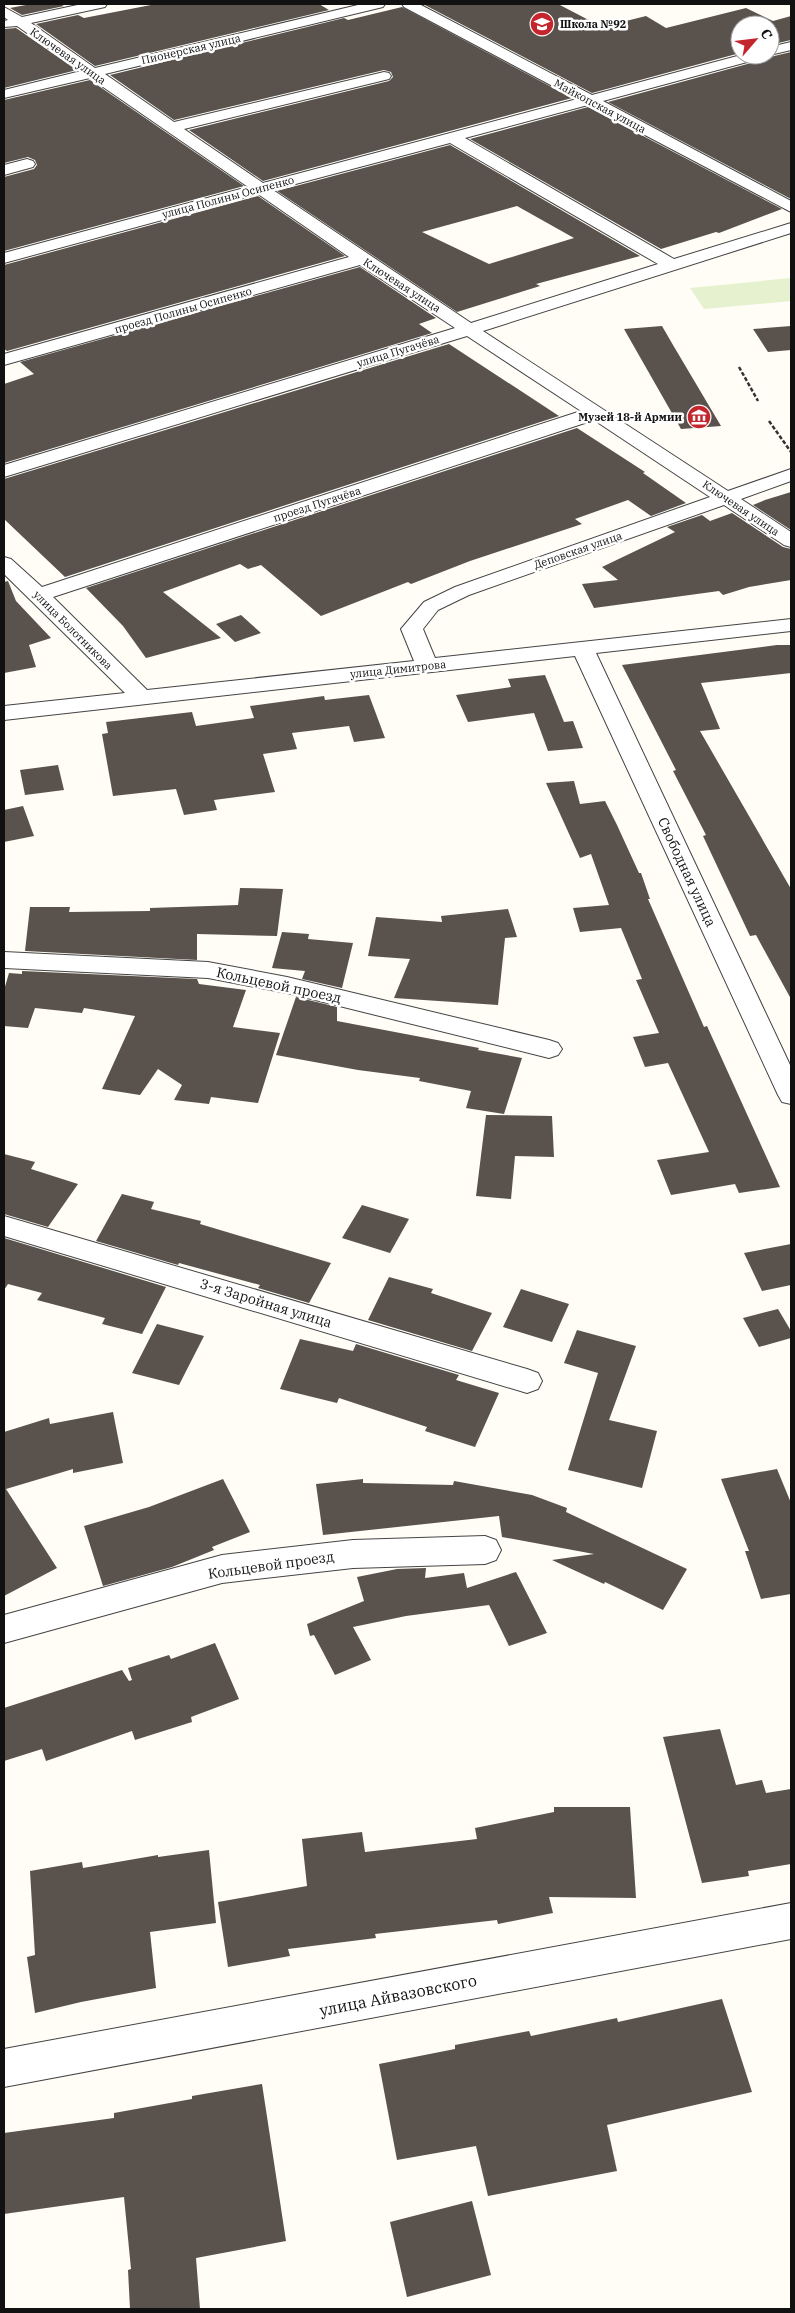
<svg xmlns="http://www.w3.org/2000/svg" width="795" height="2313" viewBox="0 0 795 2313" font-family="'IBM Plex Serif',serif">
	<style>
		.pitch { fill: #e6f2cf }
		.building { fill: #5a524d; fill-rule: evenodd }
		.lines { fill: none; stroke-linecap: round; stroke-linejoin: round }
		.minor-casing { stroke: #444; stroke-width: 2 }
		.path { stroke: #333; stroke-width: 2.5; stroke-dasharray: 4 2; stroke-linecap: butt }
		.minor { fill: #fff; fill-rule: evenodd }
		.labels { text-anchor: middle; stroke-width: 5; stroke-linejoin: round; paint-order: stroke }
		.far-poi-label { font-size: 11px; font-weight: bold; fill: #111; stroke: #fff; text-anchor: start }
		.far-street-label { font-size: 11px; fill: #111; stroke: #fff }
		.street-label { font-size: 14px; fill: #111; stroke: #fff }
		.near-street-label { font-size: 16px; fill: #111; stroke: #fff }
	</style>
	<rect width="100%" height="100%" fill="#fffdf5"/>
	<path class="pitch" d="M791,278v23l-87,8 -14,-21z"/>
	<path class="building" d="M31,4h29l4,2 -42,9 -12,-7z
		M156,4h163l10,6 -234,56 -59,-42 42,-9 6,3z
		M423,4h135l44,23 44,-11 20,12 80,-20 27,13 18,-5v24l-21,5v-20h-30v28l-148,40z
		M402,7l170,91 -309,83 -74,-51 200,-49 4,-4 -2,-5 -7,-2 -210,50 -64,-45 234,-57 4,2z
		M16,28l61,42 -73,18v-59z
		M791,52v147l-183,-97 154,-42 4,-5 4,2z
		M90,80l154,106 -240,65v-74l30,-8 3,-4 -2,-5 -7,-3 -24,6v-63z
		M588,107l194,102 -63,24 -3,-1 -55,17 -191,-110z
		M450,145l190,111 -104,28 4,2 -83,26 -180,-121zM517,206l57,32 -85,26 -67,-32z
		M258,196l87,60 -338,95 -3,-2v-84z
		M360,267l76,51 -17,6 13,9 -428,130v-79l30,-10 -14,-12z
		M662,326l11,19 48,81 -40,3 -57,-100z
		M791,326v24l-23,2 -15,-23z
		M449,344l110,72 -494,161 -61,-58v-40z
		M577,428l68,44 -2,1 43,30 -35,13 -23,-16 -53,19 7,5 -112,37 -59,23 -3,-2 -87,34 -60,-51 -13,4 -8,-5 -77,28 58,46 -75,20 -23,-32 -37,-38z
		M791,492v38l-38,-25 12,-5z
		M732,513l51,34 8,2v31l-42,7 -26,8 -4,-4 -125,17 -12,-24 36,-4 -16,-13 73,-35 -8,-5 35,-12 8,6z
		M8,581l8,20 35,37 -22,7 7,22 -32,6v-91z
		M241,615l20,18 -26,9 -19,-18z
		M777,645h14v28l-90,10 19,46 -20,2 91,158v110l-35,-64 -6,1 -47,-100 3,-1 -33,-64 3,-1 -54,-105z
		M545,675l19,47 9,-1 10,27 -35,3 -14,-38 -66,9 -12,-27 55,-8 -3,-8z
		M369,695l16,43 -31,4 -5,-16 -57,7 5,16 -34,5 12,38 -61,8 3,10 -33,5 -8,-26 -63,7 -11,-62 6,-1 -2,-11 86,-10 4,14 58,-8 -4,-12 74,-10 1,4z
		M58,765l6,25 -39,5 -5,-25z
		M574,781l6,23 25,-3 12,24 22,48h2l9,26h-2l56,128 3,-1 73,161 -41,6 -4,-9 -64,11 -14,-35 52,-8 -41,-89 -23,4 -12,-30 26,-4 -23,-53 6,-1 -21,-51 -41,4 -7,-24 36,-3 -18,-51 -11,4 -34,-75z
		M23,806l11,30 -30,6v-32z
		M240,888l43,1 -6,47 -80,-2v26l-172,-9 5,-44h40l-1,5 81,-1v-3l88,-3z
		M508,909l9,28 -12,1 -7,67 -104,-7 16,-39 -42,-3 8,-39 66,5 -1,-6z
		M282,932l27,2 -1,5 45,4 -11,45 -40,-9 3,-8 -33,-3z
		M22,971l175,8 2,5 47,6 -13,37 47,6 -22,70 -47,-6 -2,7 -35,-4 8,-15 -24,-16 -18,26 -38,-6 33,-73 -51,-8 -2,5 -47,-5 -7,20 -24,-2v-36l5,-17 13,1z
		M296,997l41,10v14l142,27 -1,2 44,8 -18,56 -38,-6 5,-17 -52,-10 1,-3 -62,-8 -82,-15z
		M486,1115l66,1 2,41 -39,-1 -4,43 -35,-3z
		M4,1154l31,8 -4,7 47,15 -30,43 -44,-13z
		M122,1194l32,8 -3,7 50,12 -1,3 131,39 -22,40 -51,-15 2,-3 -81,-22 -1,2 -82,-24z
		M362,1205l47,14 -19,34 -48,-15z
		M4,1238l30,9 132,40 -24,47 -40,-10 3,-6 -68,-18 5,-7 -34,-9 -4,6z
		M791,1244v41l-29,6 -18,-38z
		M389,1277l44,12 -2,4 61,20 -20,38 -104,-31z
		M521,1289l48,15 -17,38 -49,-15z
		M778,1309l13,22v7l-32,9 -16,-29z
		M157,1324l47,12 -25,49 -47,-12z
		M577,1330l59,16 -27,74 48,11 -15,57 -74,-18 30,-97 -34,-10z
		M300,1339l53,12 3,-7 103,31 -3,5 43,13 -24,54 -50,-16 2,-4 -88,-29 -2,5 -57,-14z
		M113,1412l10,51 -50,10v-4l-67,20 51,79 -53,28v-164l45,-14 1,6z
		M777,1469l14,34v91l-30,5 -16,-48h4l-28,-72z
		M223,1479l27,53 -38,15 2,3 -42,17 -69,19 -19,-60 65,-19z
		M363,1479v4l90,2 1,-4 78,14 35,13 -1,4 121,57 -24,41 -58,-28 -1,2 -52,-24 42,-6 -92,-17 -3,-21 -176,19 -7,-51z
		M426,1568l-1,10 39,-5 3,15 49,-16 31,61 -38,13 -20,-41 -83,11 -53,11 18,33 -36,15 -21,-40 -4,1 -3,-12 57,-23 -7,-24 40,-8z
		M215,1643l24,56 -48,18 1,5 -57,18 -3,-9 -86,30 -4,-12 -38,12v-53l118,-38 7,11 3,-1 -4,-12 41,-13 2,4z
		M720,1729l16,56 26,-5 4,13 25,-4v75l-43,7 1,5 -47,7 -39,-146z
		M554,1807h76l6,91 -87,-1 4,16 -55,11 -1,-4 -122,14 1,4 -88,11 2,7 -62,11 -10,-65 89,-16 -5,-47 60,-7 3,20 112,-13 -2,-11 79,-16z
		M209,1850l7,73 -66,9 6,56 -75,14 -46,11 -8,-56 8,-2 -5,-84 52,-9 1,6 75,-13v2z
		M722,1999l30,93 -145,33 10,46 -129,25 -12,-50 -79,14 -18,-96 76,-15v-4l74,-14 2,5 86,-18 1,4z
		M262,2084l24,157 -90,17 4,51h-70l-2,-39 3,-1 -7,-72 -120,17v-81l110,-15v-5l78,-14v-3z
		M472,2201l19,74 -84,22 -17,-75z"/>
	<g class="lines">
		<g class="minor-casing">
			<path id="minor" d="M82,4h25l-2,3 -74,16 64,45 267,-64h23l-2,3 -278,67 69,48 210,-50 5,1 2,3 -2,3 -205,50 79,54 314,-84 -173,-92 -2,-3h17l173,91 149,-40h23l-2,3 -159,43 188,100v11l-203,-107 -123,33 209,121 117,-36v10l-308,98 245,160 63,-22v12l-50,18 50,33v15l-7,-2 -60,-40 -255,90 -31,15 -15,19 12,29 356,-39v12l-195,22 195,414v37l-9,-2 -4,-7 -203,-439 -571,64v-14l121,-13 -121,-119v-17l7,2 31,28 539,-176 -114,-75 -463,141v-12l451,-137 -95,-63 -356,100v-11l345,-97 -91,-63 -254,69v-10l244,-66 -158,-109 -86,20v-8l77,-19 -64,-45 -13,1v-6l4,-1 -4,-3v-10l18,10zM450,143l208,121 -187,59 -198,-133zM594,420l116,77 -255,90 -31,15 -23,27 13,32 -267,29 -94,-93z
				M791,42v8l-21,5h-1l1,-8z
				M27,159l6,2 2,3 -2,3 -29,8v-10z
				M4,952l204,10 79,15 262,63 9,3 4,6 -4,6 -9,3 -262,-65 -79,-15 -204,-10z
				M4,1216l523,153 11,4 4,8 -4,8 -11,4 -523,-157z
				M485,1536l11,4 5,10 -5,10 -11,4 -132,4 -131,15 -218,60v-28l218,-60 131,-15z
				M791,1903v36l-787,148v-38z"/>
		</g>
		<path class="path" d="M739,367l19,34
			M769,421l22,31"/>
		<use href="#minor" class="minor"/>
	</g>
	<defs>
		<g id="school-disc" transform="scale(1.25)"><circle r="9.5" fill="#c4262e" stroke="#fff"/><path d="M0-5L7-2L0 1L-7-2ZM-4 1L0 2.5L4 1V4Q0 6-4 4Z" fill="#fff"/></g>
		<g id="museum-disc" transform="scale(1.25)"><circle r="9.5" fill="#c4262e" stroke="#fff"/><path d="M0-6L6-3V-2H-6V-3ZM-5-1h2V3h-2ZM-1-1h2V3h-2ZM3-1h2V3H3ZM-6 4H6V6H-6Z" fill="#fff"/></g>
	</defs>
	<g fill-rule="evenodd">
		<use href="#school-disc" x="542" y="24"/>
		<use href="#museum-disc" x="699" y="417"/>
	</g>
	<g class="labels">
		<g class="far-poi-label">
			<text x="560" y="28">Школа №92</text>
			<text x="682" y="421" text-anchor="end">Музей 18-й Армии</text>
		</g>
		<g class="far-street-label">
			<text transform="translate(191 49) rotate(-13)" y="4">Пионерская улица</text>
			<text transform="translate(68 56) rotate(35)" y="4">Ключевая улица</text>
			<text transform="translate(600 106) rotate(28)" y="4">Майкопская улица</text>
			<text transform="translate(228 197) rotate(-15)" y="4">улица Полины Осипенко</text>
			<text transform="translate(402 285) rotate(33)" y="4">Ключевая улица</text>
			<text transform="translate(183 310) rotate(-16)" y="4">проезд Полины Осипенко</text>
			<text transform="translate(398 351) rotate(-17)" y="4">улица Пугачёва</text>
			<text transform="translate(317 504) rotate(-18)" y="4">проезд Пугачёва</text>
			<text transform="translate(741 508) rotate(34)" y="4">Ключевая улица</text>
			<text transform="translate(578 550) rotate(-19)" y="4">Деповская улица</text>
			<text transform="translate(73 630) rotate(45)" y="4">улица Болотникова</text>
			<text transform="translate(398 669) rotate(-6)" y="4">улица Димитрова</text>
		</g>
		<g class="street-label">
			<text transform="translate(687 872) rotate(65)" y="5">Свободная улица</text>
			<text transform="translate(279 985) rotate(12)" y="5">Кольцевой проезд</text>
			<text transform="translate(266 1303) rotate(17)" y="5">3-я Заройная улица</text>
			<text transform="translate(271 1565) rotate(-8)" y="5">Кольцевой проезд</text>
		</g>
		<g class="near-street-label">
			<text transform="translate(398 1995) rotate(-11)" y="6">улица Айвазовского</text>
		</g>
	</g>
	<rect width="795" height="2313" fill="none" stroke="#111111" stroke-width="10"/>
	<g transform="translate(755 40) rotate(62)"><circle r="24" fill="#ffffff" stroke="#a0a0a0"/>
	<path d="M0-4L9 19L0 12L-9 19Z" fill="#c4262e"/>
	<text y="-8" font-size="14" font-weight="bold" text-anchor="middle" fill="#111111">С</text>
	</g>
</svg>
